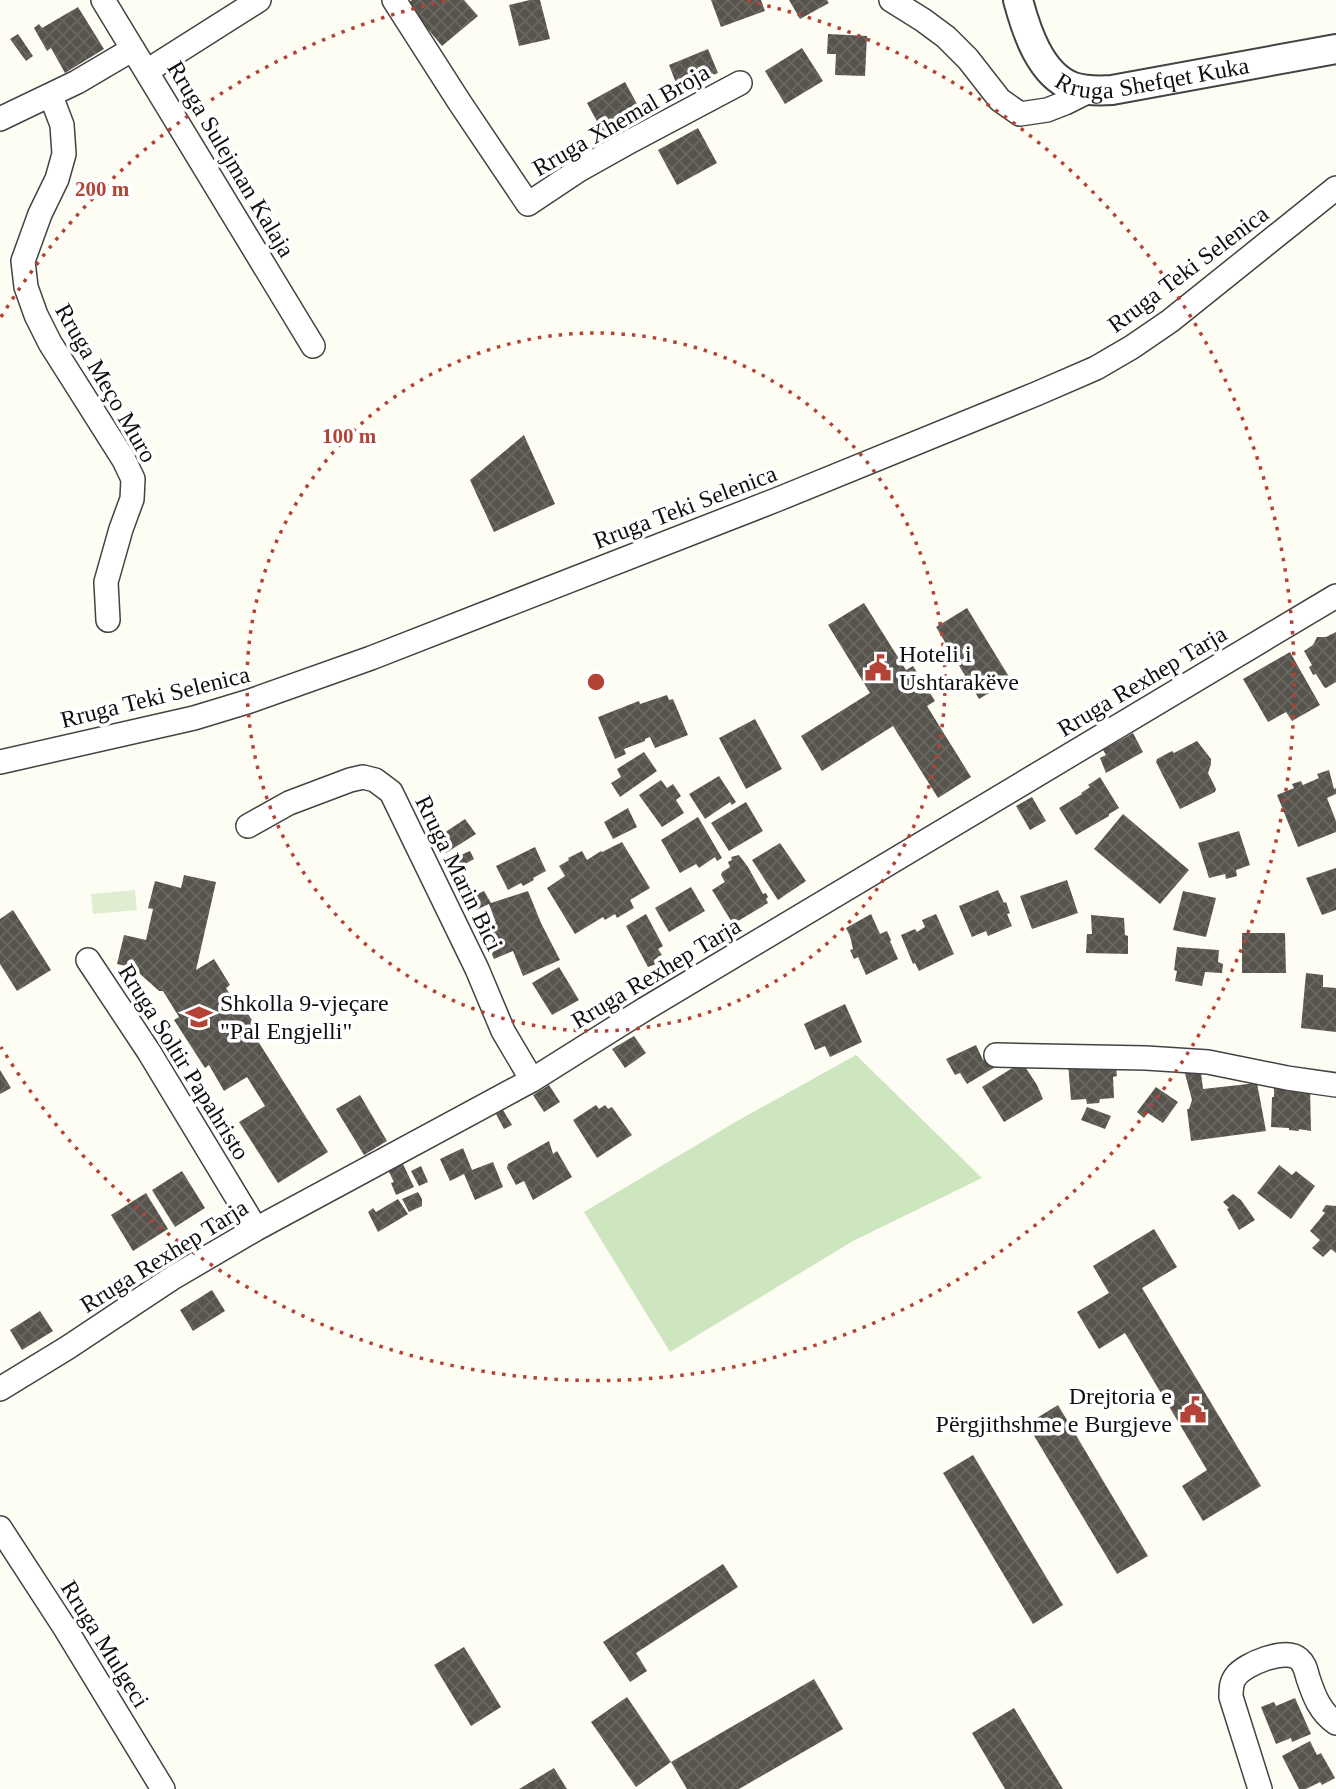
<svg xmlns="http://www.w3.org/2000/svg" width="1336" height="1789" viewBox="0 0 1336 1789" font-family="'Times New Roman',serif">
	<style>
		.green { fill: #cee6c0 }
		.pitch { fill: #dfeed1 }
		.building { fill: url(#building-cross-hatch) }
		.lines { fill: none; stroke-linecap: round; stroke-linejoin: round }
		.minor-casing { stroke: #434343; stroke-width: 26 }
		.tertiary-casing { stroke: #434343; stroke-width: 32 }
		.minor { stroke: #fff; stroke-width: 23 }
		.tertiary { stroke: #fff; stroke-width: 28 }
		.ring { fill: none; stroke: #b24336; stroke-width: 3.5; stroke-dasharray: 3.5 7 }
		.labels { text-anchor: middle; stroke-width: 7; stroke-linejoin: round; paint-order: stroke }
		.street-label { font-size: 24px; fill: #101010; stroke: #fff }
		.poi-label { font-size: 24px; fill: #101010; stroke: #fff; text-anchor: start }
		.centre { fill: #b24336; stroke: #fff; stroke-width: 3.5 }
		.ring-label { font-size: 21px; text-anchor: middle; font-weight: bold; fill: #b24336; stroke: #fff; stroke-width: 7; stroke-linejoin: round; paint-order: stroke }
	</style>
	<defs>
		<pattern id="building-cross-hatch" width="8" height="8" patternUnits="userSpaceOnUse" patternTransform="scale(1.75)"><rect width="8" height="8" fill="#57534d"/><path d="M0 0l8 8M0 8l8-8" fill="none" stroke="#6a6762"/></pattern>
	</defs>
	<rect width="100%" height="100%" fill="#fefdf4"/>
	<path class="green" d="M856,1055l126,123 -129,63 -183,111 -86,-140 153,-91z"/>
	<path class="pitch" d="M135,890l2,20 -44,4 -2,-20z"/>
	<path class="building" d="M412,0h52l14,16 -36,30 -35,-42z
		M530,0h10l10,39 -31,7 -10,-41z
		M711,0h50l4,11 -44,16z
		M789,0h38l2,3 -29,16z
		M78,7l26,42 -39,24 -14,-25 -4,3 -13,-23 5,-4 3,4z
		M18,34l15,22 -7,5 -16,-22z
		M828,34l39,2 -2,40 -30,-1 1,-21h-9z
		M802,48l21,33 -38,23 -20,-33z
		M708,49l10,24 -40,15 -9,-23z
		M625,82l19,35 -38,21 -19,-35z
		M698,128l19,35 -40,22 -19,-35z
		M524,435l31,69 -61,28 -24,-52z
		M864,603l42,67 7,-4 22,35 -8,5 44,71 -33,21 -45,-72 -71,45 -21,-35 69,-43 -42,-68z
		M967,608l44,72 -32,19 -43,-72z
		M1336,632v50l-10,6 -2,-1 -8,-13 -3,1 -4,-8 3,-2 -8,-14 9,-6 4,-8h9z
		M1290,652l30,53 -28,16 -6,-9 -18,10 -25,-43z
		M667,695l2,5 4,-1 15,36 -33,13 -5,-11 -5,2v2l-21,8 2,5 -11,5 -17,-42 41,-16 1,3z
		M755,719l27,50 -36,20 -27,-51z
		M1133,733l10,19 -37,21 -6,-15 6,-3 -3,-5z
		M1197,741l14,18v5l-3,9 8,16 -1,3 -35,17 -24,-47 1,-3 15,-8 2,2z
		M644,752l13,19 -37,26 -9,-14 10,-6 -4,-8z
		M1329,770l5,19 2,-1v6l-9,4 9,23v11l-38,15 -21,-52 17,-7 -2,-4 9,-3 2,4 16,-7 -2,-4z
		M719,776l17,26 -4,3 -2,-3 -25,17 -16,-25z
		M1100,777l19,31 -10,6v2l-33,19 -17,-27 23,-14 -1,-1 9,-6 -2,-2z
		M661,780l6,8 6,-4 8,12 -5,4 8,13 -22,14 -23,-32z
		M1032,797l14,24 -16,9 -14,-24z
		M746,802l17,29 -34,20 -18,-28z
		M628,808l9,19 -24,12 -9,-17z
		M1123,814l66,56 -29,34 -66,-55z
		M698,817l24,41 -5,3 -2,-4 -16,11 -3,-4 -16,9 -19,-33z
		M465,819l11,15 -30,19 -8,-16z
		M1239,831l11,34 -14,5 1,6 -11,3 -1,-5 -16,4 -11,-35z
		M622,842l28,46 -20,12 4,8 -17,10 -2,-4 -10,6 -2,-3 -28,17 -28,-46 18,-12 -6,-10 10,-6 -1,-2 14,-7 5,9 14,-9 1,1z
		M780,843l26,38 -28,19 -26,-40z
		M535,847l11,24 -13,7 1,2 -11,6 -2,-3 -13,7 -12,-24z
		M470,851l4,8 -9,5 2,2 -14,8 -6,-13z
		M739,855l9,12 15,27 3,-1 2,4 -2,2 2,4 -35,21 -21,-34 13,-8 -4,-7 1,-3 8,-5 -2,-5 4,-2 -1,-3z
		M1336,868v42l-14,5 -16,-37z
		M184,875l32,7 -20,88 18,-11 16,26 -4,3 15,24 4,-3 16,26 -5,3 72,114 -50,31 -39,-61 26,-16 -18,-29 -23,14 -15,-26 -4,3 -31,-48 5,-3 -16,-26h-4l-20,-18v-4l-22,-5 7,-29 22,5 7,-31 -5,-1 7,-27 26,7z
		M1067,880l11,33 -46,16 -12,-33z
		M691,887l14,24 -36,21 -14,-24z
		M998,890l6,13 2,-1 4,11 -3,1 5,12 -24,10 -2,-5 -14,6 -13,-31z
		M484,891l7,12 37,-12 13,32 19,37 -37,16 -10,-25 -19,8 -7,-15h-3l-7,-15 19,-6 -7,-19 -13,6 -5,-13z
		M1183,891l33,7 -10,39 -33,-7z
		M13,910l38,60 -34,21 -17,-27v-45z
		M646,914l17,32 -5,3 4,6 -5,2 1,1 -4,2 2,4 -8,3 -22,-41z
		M871,914l9,20 7,-3 4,9 -1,1 8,18 -32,16 -8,-18 -4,2 -4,-9 3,-1 -3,-13 -4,-8z
		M936,914l18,40 -35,17 -4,-8 -2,1 -12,-29 14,-6 2,3 8,-5 -3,-7z
		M1091,915l33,3 1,17 3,1v18l-42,-1 1,-19h5z
		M1242,933h43l1,40h-44z
		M1177,947l42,3 -1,12 5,2 -1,9 -17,-1 -3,14 -27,-5 2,-10 -3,-1z
		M559,967l20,33 -27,15 -20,-32z
		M1306,973l17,2v12l13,1v44l-35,-4z
		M845,1004l17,38 -32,15 -5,-11 -10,4 -11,-26z
		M634,1036l12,17 -21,15 -13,-19z
		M976,1045l7,15 8,-5 6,11 -30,18 -7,-11 -5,2 -9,-16z
		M1022,1062l15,23 6,14 -39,23 -22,-35z
		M1115,1062l2,14 -4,1 1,21 -14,1 -1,4 -12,1 -1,-5 -15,1 -3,-37z
		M1200,1064l3,25 54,-6 9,48 -75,10 -4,-32h2l3,-9 -9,-34z
		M0,1070l11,18 -11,6z
		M549,1085l11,17 -16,10 -11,-17z
		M1156,1087l22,15 -15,21 -15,-10 -4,5 -7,-6z
		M1274,1087l36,1 1,43 -12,-2v2l-10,-1v-2l-18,-1 1,-30h2z
		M360,1095l27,46 -23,14 -28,-46z
		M596,1105l3,4 6,-4 3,4 4,-2 20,28 -35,23 -24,-38z
		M1087,1107l24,9 -6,13 -24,-9z
		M503,1110l9,15 -8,4 -8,-15z
		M549,1141l4,13 4,-3 15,26 -39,23 -9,-19 -8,4 -9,-17 1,-4z
		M463,1148l9,22 21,-8 10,25 -28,13 -11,-26 -14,7 -10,-22z
		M402,1162l12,25 -18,8 -5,-12 3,-1 -7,-14z
		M1279,1165l13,10 4,-4 19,15 -24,33 -34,-26z
		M421,1166l7,16 -9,4 -8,-15z
		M182,1171l23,37 -30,19 -23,-37z
		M418,1192l4,7v7l-13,6 -7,-13z
		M146,1193l22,36 -35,22 -22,-36z
		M1233,1194l8,6 14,20 -16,10 -12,-21 2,-1 -6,-6z
		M398,1199l10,15 -30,18 -10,-20 5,-4 3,4z
		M1326,1205l10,1v47l-5,-4 -8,8 -11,-9 8,-8 -10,-9 15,-18 -3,-2z
		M1154,1229l23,38 -35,21 119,198 -58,35 -21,-35 25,-16 -82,-137 -26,16 -22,-37 32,-19 -16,-27z
		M212,1290l13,21 -32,20 -13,-21z
		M40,1311l13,20 -31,19 -12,-20z
		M1058,1405l90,151 -31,18 -90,-150z
		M973,1455l90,150 -30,19 -90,-151z
		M723,1564l15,23 -102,66 11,18 -17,11 -27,-40z
		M464,1647l37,60 -30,19 -37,-61z
		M814,1679l29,50 -104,60h-52l-16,-27 -35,25 -45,-65 36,-25 44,65z
		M1295,1698l16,36 -19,8 -1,-4 -15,6 -15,-37 13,-5 2,4z
		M1014,1708l49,81h-58l-33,-56z
		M1310,1741l7,14 4,-2 14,25 -13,7 -2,-3 -14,7h-7l-17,-33z
		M554,1768l13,21h-48z"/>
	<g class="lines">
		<g class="minor-casing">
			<path id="minor" d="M103,0l210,346
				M394,0l66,103 68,101 51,-34 50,-28 111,-59
				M891,0l32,20 23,17 22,22 32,41 20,14 27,-4 18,-7 24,-12
				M147,71l112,-71
				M51,96l11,29 2,29 -7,25 -17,35 -17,47 3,26 10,28 14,28 74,117 9,19 -1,20 -11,30 -15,53 2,38
				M0,119l77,-37 56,-33
				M0,762l194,-44 56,-17 121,-43 405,-158 260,-106 60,-26 36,-21 38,-26 166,-133
				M248,826l41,-23 61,-23 13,-3 12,3 16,12 86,177 26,62 29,49
				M88,960l61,92 107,177
				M996,1055l150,3 62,4 79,16 49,7
				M0,1389l67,-41 107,-71 82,-48 276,-149 113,-71 691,-413
				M0,1528l65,100 98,161
				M1260,1789l-29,-92c0,-8 0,-15 5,-21 9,-12 50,-29 63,-17 6,5 7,12 9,19 6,18 12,34 28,45"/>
		</g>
		<g class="tertiary-casing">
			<g id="tertiary">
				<path id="s1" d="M1018,0c8,30 22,75 55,87 13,4 25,4 39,3l224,-41"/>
			</g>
		</g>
		<use href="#minor" class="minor"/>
		<use href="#tertiary" class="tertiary"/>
	</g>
	<g class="ring">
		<circle cx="596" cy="682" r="349"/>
		<path d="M1 317A698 698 0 0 1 445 1M747 1A698 698 0 1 1 1 1047"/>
	</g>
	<defs>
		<g id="civic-bare" transform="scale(2.1)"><path d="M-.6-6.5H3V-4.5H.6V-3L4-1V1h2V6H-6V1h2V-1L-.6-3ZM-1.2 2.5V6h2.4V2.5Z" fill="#b24336" stroke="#fff" stroke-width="2.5" paint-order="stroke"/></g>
		<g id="school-bare" transform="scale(2.1)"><path d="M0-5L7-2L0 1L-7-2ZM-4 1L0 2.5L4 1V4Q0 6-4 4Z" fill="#b24336" stroke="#fff" stroke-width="2.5" paint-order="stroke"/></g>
	</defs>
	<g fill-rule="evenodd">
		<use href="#civic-bare" x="878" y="668"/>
		<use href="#school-bare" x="199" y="1017"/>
		<use href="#civic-bare" x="1193" y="1410"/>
	</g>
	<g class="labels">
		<g class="street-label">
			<text dy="8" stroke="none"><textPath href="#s1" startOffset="187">Rruga Shefqet Kuka</textPath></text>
			<text transform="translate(621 120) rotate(-30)" y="8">Rruga Xhemal Broja</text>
			<text transform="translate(231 159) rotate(59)" y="8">Rruga Sulejman Kalaja</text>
			<text transform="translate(1188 269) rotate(-37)" y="8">Rruga Teki Selenica</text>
			<text transform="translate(106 383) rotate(60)" y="8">Rruga Meço Muro</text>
			<text transform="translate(685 507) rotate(-21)" y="8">Rruga Teki Selenica</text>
			<text transform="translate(1142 681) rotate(-31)" y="8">Rruga Rexhep Tarja</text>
			<text transform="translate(155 697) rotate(-14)" y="8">Rruga Teki Selenica</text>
			<text transform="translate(459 873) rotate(64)" y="8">Rruga Marin Bici</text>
			<text transform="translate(656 973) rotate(-31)" y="8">Rruga Rexhep Tarja</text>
			<text transform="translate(184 1062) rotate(58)" y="8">Rruga Soltir Papahristo</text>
			<text transform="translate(164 1256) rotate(-32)" y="8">Rruga Rexhep Tarja</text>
			<text transform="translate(105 1644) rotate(58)" y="8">Rruga Mulgeci</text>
		</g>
		<g class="poi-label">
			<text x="899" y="662">Hoteli i<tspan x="899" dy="28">Ushtarakëve</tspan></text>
			<text x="220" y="1011">Shkolla 9-vjeçare<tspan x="220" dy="28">"Pal Engjelli"</tspan></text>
			<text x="1172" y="1404" text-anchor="end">Drejtoria e<tspan x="1172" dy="28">Përgjithshme e Burgjeve</tspan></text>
		</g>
	</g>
	<circle cx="596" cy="682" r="10" class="centre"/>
	<g class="ring-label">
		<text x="102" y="196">200 m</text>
		<text x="349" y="443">100 m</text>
	</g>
</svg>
